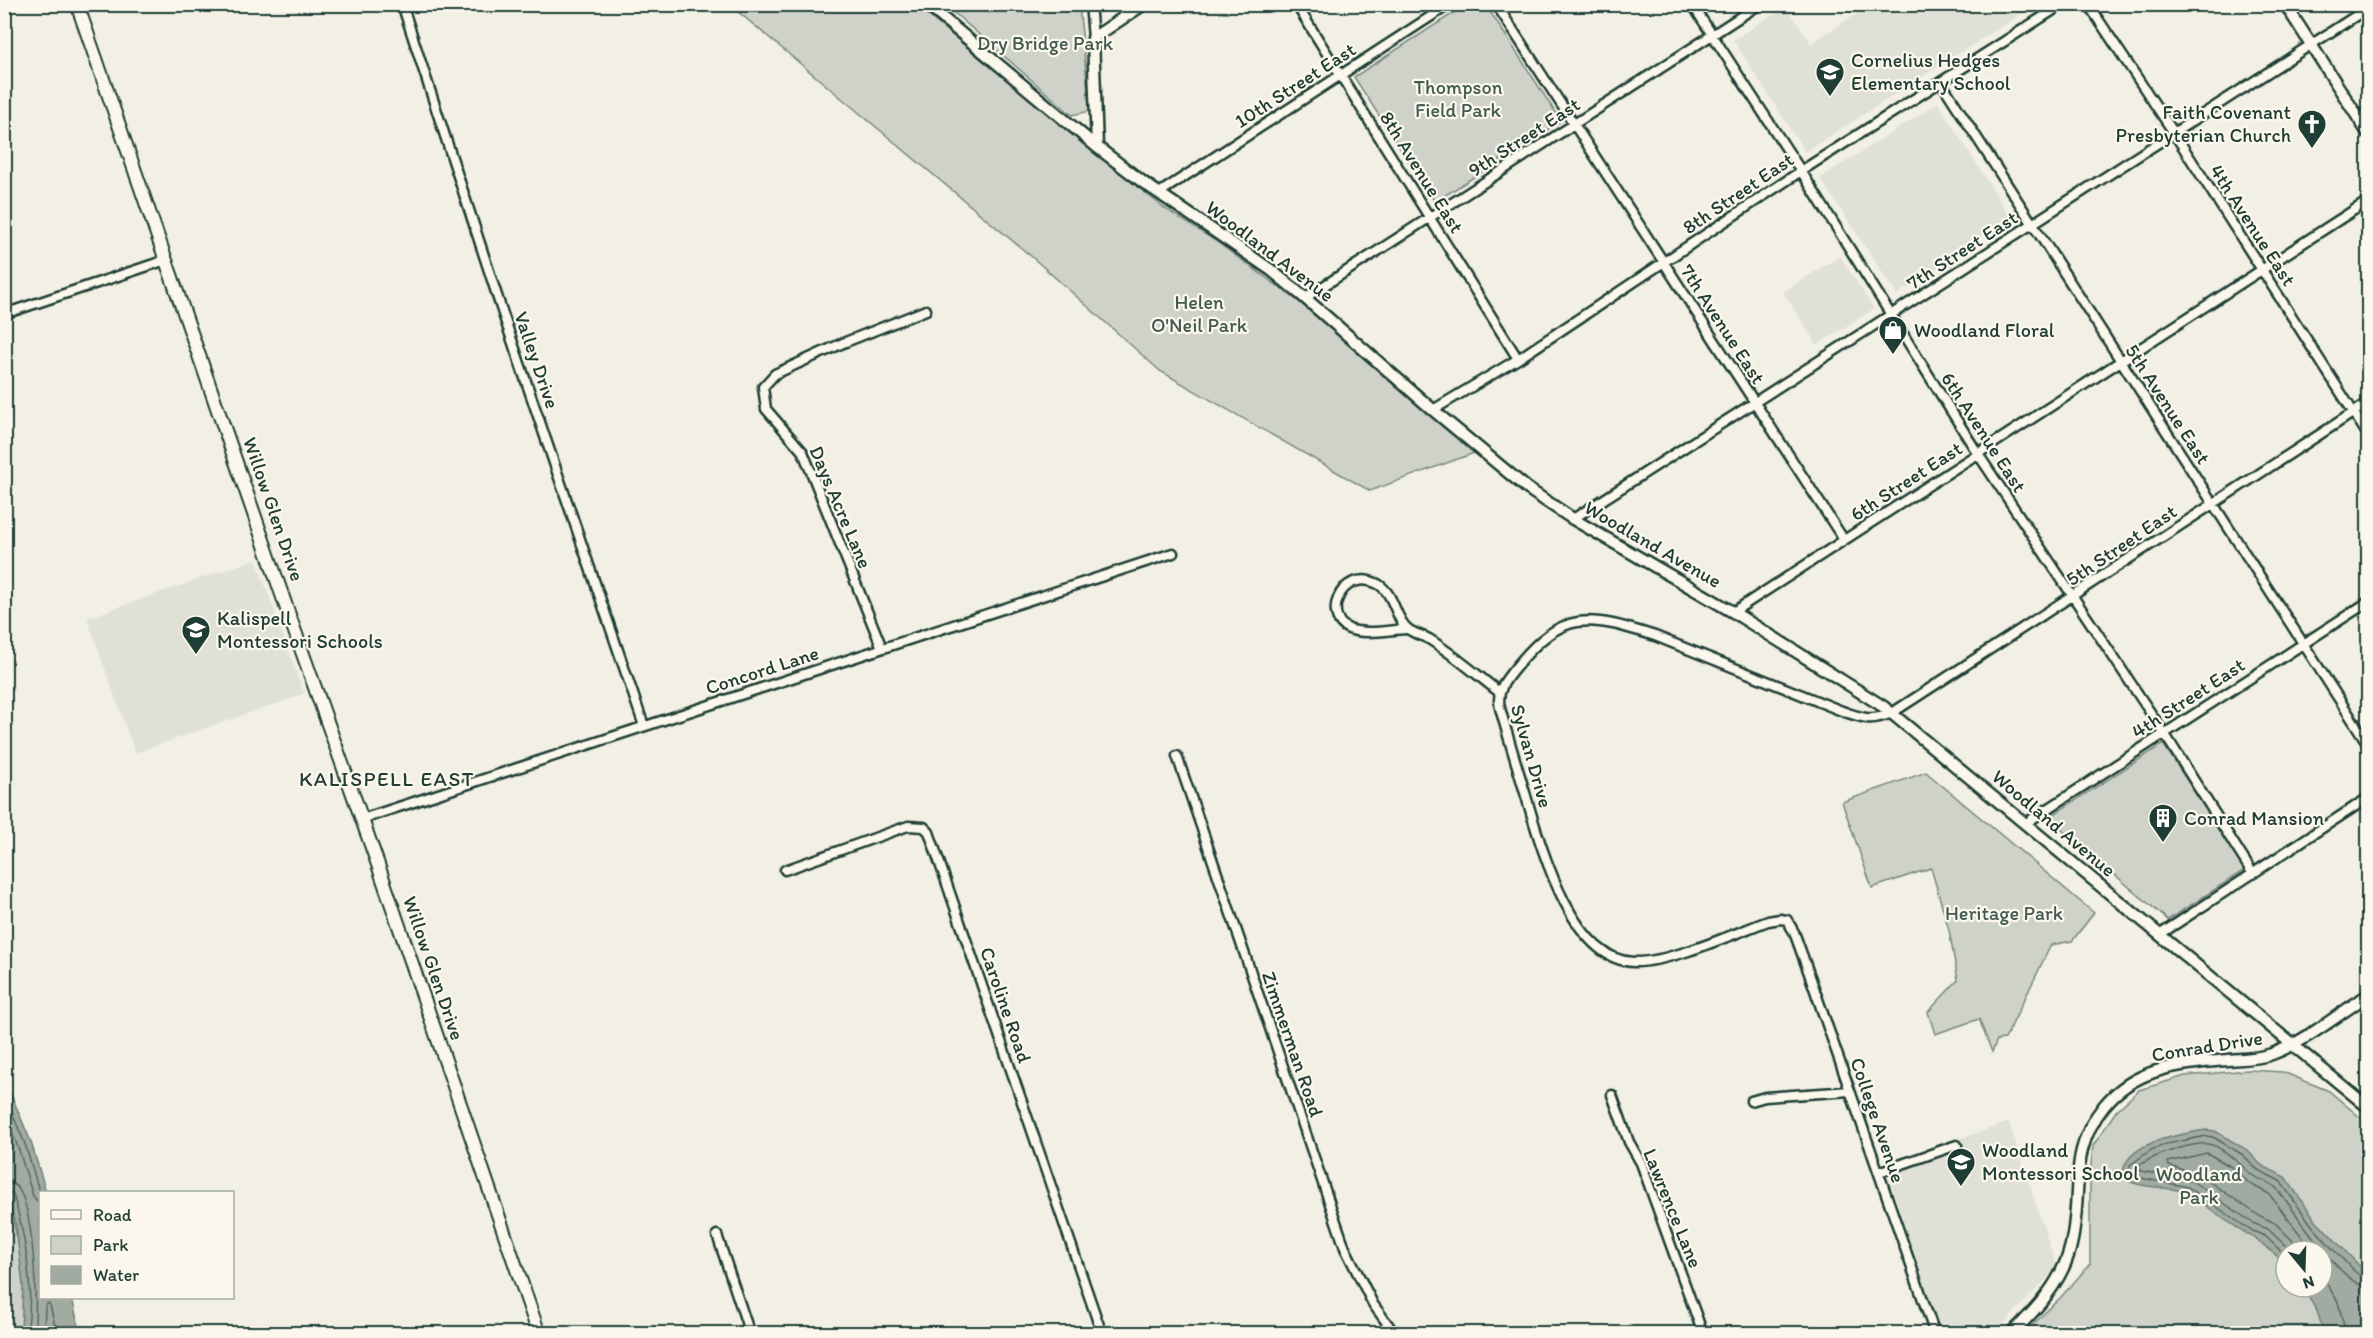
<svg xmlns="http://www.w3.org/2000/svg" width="2373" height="1338" viewBox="0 0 2373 1338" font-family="Itim,sans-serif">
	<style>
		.built { fill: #e0e1d6 }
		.green { fill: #cfd2c8; stroke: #77887e; stroke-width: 1.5; fill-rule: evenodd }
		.water { fill: #a2aba1; stroke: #6e7f75; stroke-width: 1.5 }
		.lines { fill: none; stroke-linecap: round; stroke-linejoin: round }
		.shore { stroke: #536960; stroke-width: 1.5 }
		.minor-casing { stroke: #1f3d34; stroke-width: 13 }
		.tertiary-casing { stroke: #1f3d34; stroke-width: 15 }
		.secondary-casing { stroke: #1f3d34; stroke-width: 16 }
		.minor { stroke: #fbf7ec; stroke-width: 8 }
		.tertiary { stroke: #fbf7ec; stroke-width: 10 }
		.secondary { stroke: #fbf7ec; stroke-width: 12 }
		.labels { text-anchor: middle; stroke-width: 4.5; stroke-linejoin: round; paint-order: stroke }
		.park-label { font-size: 20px; fill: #425b52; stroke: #fbf7ec }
		.poi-label { font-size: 20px; fill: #1f3d34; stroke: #fbf7ec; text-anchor: start }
		.street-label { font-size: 20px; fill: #1f3d34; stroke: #fbf7ec }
		.neighbourhood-label { font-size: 21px; letter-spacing: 1.5px; fill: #1f3d34; stroke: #fbf7ec }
	</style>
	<rect width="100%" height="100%" fill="#f2f0e5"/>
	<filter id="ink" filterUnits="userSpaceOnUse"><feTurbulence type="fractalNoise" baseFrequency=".0167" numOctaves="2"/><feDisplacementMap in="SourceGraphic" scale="12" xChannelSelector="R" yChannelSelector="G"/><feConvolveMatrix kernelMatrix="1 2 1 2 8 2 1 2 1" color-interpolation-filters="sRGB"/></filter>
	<g filter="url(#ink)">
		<path class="built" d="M1872,4h163v1l-230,147 -72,-112 53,-34 25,37z
			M1938,103l73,115 -114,77 -77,-117z
			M1840,256l34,53 -57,36 -34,-53z
			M256,559l48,135 -169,59 -48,-135z
			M2009,1122l48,146 -62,65h-66l-28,-74 13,-6 -30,-89z"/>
		<path class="green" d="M730,5h185l249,203 50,32 83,60 180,152 -107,39 -210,-120 -128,-114z
			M945,5h134l11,106 -18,4z
			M1466,5h20l75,116 -126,81 -81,-125z
			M2163,744l83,125 -78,51 -120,-102z
			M1926,772l168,141 -22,28 -21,4 -46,94 -8,1 -5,12 -13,-33 -44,15 -7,-22 30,-32 -9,-50 -18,-62 -59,20 -30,-86z
			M2248,1070l35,2 46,19 39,33v209l-345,1 38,-37 29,-33v-90l3,-28 23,-35 23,-21 46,-14zM2286,1251h36v36h-36z
			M4,1187c14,46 24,98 17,146h-16z"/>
		<path class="water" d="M4,1078l27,64 15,50h-6v106h32l8,35h-59l2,-49 -7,-58 -11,-39z
			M2206,1130l9,1 32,19 14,15 24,12 30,42 53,56v58h-44l-7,-22 -15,-24h20v-36h-36v14c-19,-21 -43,-33 -67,-49 -10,-7 -22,-19 -34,-24 -16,-6 -53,-3 -62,-16 -1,-34 58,-42 83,-46z"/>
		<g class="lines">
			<path class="shore" d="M4,1094l21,50 15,50
				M4,1114l14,33 15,49 7,8
				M4,1183c5,0 9,0 13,4 17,18 21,121 17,147
				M4,1190l9,4c13,44 21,94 14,140
				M2291,1251l-22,-21 -16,-7 -61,-42 -51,-10 -2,-5c12,-10 53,-24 69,-22 15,2 33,22 44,31 8,6 18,6 24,13 19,21 64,97 92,99
				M2303,1251l-28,-28 -17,-8 -60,-41 -29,-8 -1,-4 39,-9 26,15 17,16 19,10 44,57
				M2286,1256l-21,-20 -15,-6 -62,-43 -57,-11 -2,-5 1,-6 21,-15 16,-6 39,-8 7,1 30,18 15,15 22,11 30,42 19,22 24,25 10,8 5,1
				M2322,1276l16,26 8,32
				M44,1334l1,-28 3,-3 2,2 7,29"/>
			<g class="minor-casing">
				<path id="minor" d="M402,4l101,310 141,412
					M1090,4l3,34
					M1296,4l222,355
					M1496,4l348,536
					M1692,4l109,167 177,283 186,279 89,141
					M2088,4l86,129 194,302
					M1941,82l427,662
					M1159,193l291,-189
					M1305,298l455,-294
					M4,314l162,-54
					M1433,410l85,-51 283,-188 262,-167
					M1573,519l795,-511
					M1733,612l635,-411
					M1406,629c-16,1 -34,5 -50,2 -39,-7 -16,-66 22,-47 17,10 17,36 30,45 6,5 14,6 21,10 24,15 47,35 70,53
					M882,648l-79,-196 -37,-43 -3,-22 12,-13 68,-31 83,-33
					M1177,756l168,492 28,56 22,30
					M362,819l811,-266
					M2026,823l342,-221
					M785,870l123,-44 16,1 5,5 173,502
					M2159,935l209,-137
					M1612,1095l17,47 12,21 62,171
					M1751,1101l14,-4 85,-6
					M1879,1172l78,-27
					M717,1235l33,99
					M1935,1334l-124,-355 -17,-47 -7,-12 -7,-1 -12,2c-35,13 -99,42 -134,41 -63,-1 -94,-119 -108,-166 -9,-30 -18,-59 -26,-88 -4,-17 5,-28 16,-41 47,-58 73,-52 139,-31l187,75c21,7 28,11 50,2l476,-310"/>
			</g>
			<g class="tertiary-casing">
				<path id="tertiary" d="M926,4l171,143 47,36 127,87 34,28 128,112 95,79 45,30 160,93 151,95 484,400
					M2285,4l83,129
					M1097,147l-4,-109 51,-34
					M2011,1334c25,-24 50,-51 59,-85 14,-52 -4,-96 34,-143 31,-39 78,-42 123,-46 15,-1 31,-1 45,-6 33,-12 67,-40 96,-59"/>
			</g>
			<g class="secondary-casing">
				<path id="secondary" d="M77,4l211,608 87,244 164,478"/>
			</g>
			<use href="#minor" class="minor"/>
			<use href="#tertiary" class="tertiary"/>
			<use href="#secondary" class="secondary"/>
		</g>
	</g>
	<defs>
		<g id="school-pin" transform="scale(1.5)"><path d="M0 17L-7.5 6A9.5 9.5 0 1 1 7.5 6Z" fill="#1f3d34" stroke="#fbf7ec"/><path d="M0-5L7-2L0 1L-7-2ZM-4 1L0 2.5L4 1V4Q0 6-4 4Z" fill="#fff"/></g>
		<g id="church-pin" transform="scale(1.5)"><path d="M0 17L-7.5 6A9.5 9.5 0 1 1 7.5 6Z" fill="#1f3d34" stroke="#fbf7ec"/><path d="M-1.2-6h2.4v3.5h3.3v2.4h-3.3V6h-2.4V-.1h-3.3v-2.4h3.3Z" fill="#fff"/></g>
		<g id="shop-pin" transform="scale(1.5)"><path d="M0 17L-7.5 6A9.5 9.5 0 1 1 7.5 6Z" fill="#1f3d34" stroke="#fbf7ec"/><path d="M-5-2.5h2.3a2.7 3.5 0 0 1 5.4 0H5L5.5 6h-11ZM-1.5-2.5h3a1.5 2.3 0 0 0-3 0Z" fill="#fff"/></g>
		<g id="building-pin" transform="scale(1.5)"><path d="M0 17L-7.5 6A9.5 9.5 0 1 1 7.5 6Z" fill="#1f3d34" stroke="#fbf7ec"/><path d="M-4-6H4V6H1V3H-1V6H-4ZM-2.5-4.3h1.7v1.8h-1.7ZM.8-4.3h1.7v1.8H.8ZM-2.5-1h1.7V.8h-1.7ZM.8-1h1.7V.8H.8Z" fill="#fff"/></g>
	</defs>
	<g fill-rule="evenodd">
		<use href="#school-pin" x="1830" y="72"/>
		<use href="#church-pin" x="2312" y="124"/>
		<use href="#shop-pin" x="1893" y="330"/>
		<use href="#school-pin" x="196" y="630"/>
		<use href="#building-pin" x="2163" y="818"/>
		<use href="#school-pin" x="1961" y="1162"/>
	</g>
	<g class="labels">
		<g class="park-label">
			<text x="1045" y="50">Dry Bridge Park</text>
			<text x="1458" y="94">Thompson<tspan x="1458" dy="23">Field Park</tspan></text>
			<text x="1199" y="309">Helen<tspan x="1199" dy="23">O'Neil Park</tspan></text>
			<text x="2004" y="920">Heritage Park</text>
			<text x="2199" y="1181">Woodland<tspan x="2199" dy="23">Park</tspan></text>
		</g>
		<g class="poi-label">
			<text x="1851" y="67">Cornelius Hedges<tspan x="1851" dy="23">Elementary School</tspan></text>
			<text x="2291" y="119" text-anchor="end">Faith Covenant<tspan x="2291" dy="23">Presbyterian Church</tspan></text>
			<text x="1914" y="337">Woodland Floral</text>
			<text x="217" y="625">Kalispell<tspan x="217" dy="23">Montessori Schools</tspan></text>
			<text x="2184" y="825">Conrad Mansion</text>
			<text x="1982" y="1157">Woodland<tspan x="1982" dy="23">Montessori School</tspan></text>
		</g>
		<g class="street-label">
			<text transform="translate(1295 85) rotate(-33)" y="7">10th Street East</text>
			<text transform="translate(1524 137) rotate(-33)" y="7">9th Street East</text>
			<text transform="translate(1422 172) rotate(58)" y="7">8th Avenue East</text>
			<text transform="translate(1738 193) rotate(-34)" y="7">8th Street East</text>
			<text transform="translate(2253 225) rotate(57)" y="7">4th Avenue East</text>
			<text transform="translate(1962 250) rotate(-33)" y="7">7th Street East</text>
			<text transform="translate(1270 251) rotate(37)" y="7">Woodland Avenue</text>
			<text transform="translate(1723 324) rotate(57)" y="7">7th Avenue East</text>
			<text transform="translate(537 360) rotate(71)" y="7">Valley Drive</text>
			<text transform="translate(2168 404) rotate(57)" y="7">5th Avenue East</text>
			<text transform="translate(1984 432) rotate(57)" y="7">6th Avenue East</text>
			<text transform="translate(1906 481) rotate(-33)" y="7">6th Street East</text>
			<text transform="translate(841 507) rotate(67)" y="7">Days Acre Lane</text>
			<text transform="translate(274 509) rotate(71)" y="7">Willow Glen Drive</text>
			<text transform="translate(1653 544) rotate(30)" y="7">Woodland Avenue</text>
			<text transform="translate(2121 545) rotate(-34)" y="7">5th Street East</text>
			<text transform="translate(762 670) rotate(-18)" y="7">Concord Lane</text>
			<text transform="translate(2188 698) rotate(-33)" y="7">4th Street East</text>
			<text transform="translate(1532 756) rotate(74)" y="7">Sylvan Drive</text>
			<text transform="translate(2054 823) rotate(40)" y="7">Woodland Avenue</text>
			<text transform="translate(434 968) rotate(71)" y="7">Willow Glen Drive</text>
			<text transform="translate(1006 1005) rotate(71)" y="7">Caroline Road</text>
			<text transform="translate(1293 1044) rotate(71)" y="7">Zimmerman Road</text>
			<text transform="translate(2207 1046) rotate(-9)" y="7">Conrad Drive</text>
			<text transform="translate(1878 1120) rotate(71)" y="7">College Avenue</text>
			<text transform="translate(1673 1208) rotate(68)" y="7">Lawrence Lane</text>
		</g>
		<g class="neighbourhood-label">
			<text x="387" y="786">KALISPELL EAST</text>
		</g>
	</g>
	<rect width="2373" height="1338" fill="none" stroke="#fbf7ec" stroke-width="24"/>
	<rect x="12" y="12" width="2349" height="1314" fill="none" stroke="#1f3d34" stroke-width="2" filter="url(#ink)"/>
	<rect x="39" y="1191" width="195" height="108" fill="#fbf7ec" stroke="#a3ada2" stroke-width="1.5"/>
	<rect x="51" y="1210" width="30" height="9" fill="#fbf7ec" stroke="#a3ada2" stroke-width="1.5"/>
	<text x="93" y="1221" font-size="18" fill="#1f3d34">Road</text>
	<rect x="51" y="1236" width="30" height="18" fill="#cfd2c8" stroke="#a3ada2" stroke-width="1.5"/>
	<text x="93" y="1251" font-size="18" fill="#1f3d34">Park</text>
	<rect x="51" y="1266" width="30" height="18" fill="#a2aba1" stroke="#a3ada2" stroke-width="1.5"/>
	<text x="93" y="1281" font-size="18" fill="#1f3d34">Water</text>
	<g transform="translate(2304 1269) rotate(161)"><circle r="28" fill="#fbf7ec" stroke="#a3ada2" stroke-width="1.5"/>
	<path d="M0-4.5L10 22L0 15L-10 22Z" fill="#1f3d34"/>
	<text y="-9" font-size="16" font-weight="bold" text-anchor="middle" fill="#1f3d34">N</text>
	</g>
</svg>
